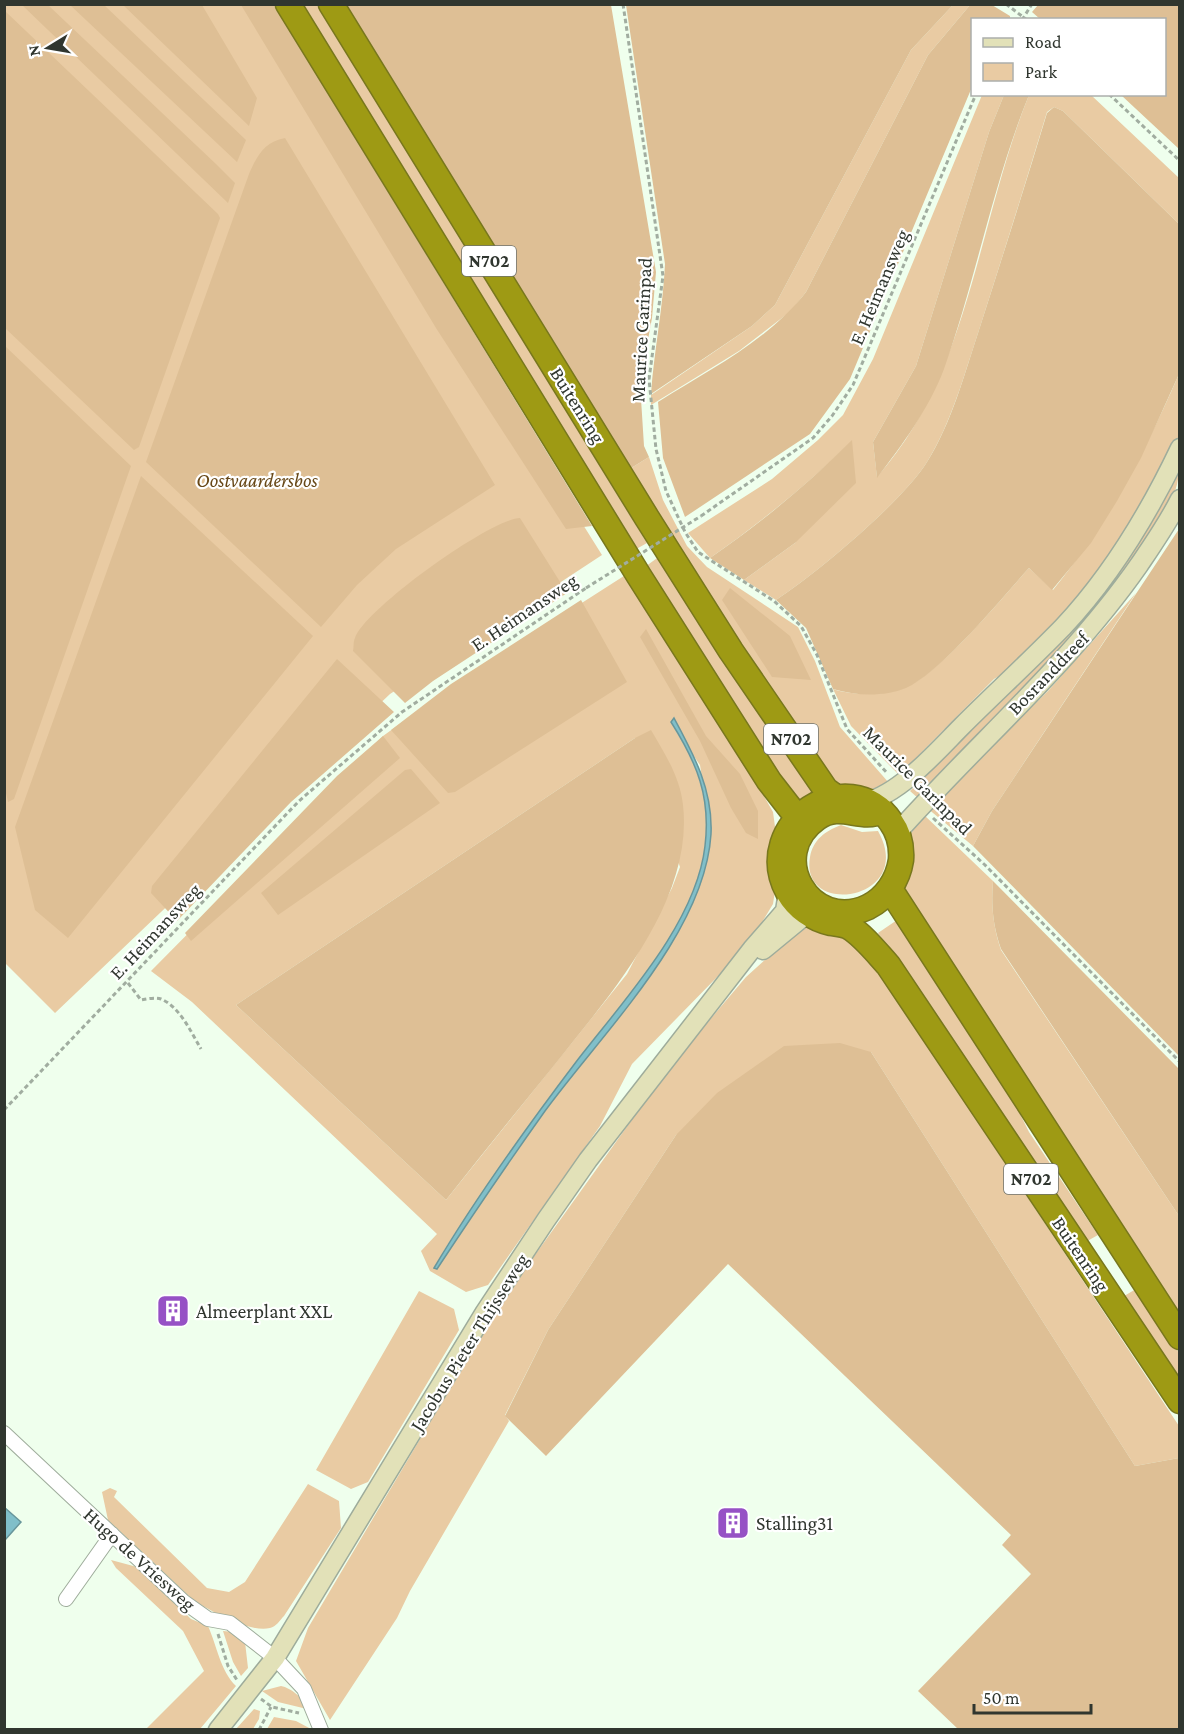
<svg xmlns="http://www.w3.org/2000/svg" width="1184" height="1734" viewBox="0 0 1184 1734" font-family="'Crimson Pro',serif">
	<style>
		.green { fill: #e9cba3; fill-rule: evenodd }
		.forest { fill: #debf95 }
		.water { fill: #80bfc9; stroke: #68969b; stroke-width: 1.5 }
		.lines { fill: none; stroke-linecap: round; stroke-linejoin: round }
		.street-casing { stroke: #9eac9b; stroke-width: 16 }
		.secondary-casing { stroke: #9eac9b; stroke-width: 21 }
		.highway-casing { stroke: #78771d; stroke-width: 27 }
		.path { stroke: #a1ada0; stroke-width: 3; stroke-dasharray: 4.5 3; stroke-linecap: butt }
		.street { stroke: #fff; stroke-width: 14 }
		.secondary { stroke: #e2e1b8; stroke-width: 18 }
		.highway { stroke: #9e9a14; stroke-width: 24 }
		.path-bridge { stroke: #a1ada0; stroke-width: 3; stroke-dasharray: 4.5 3; stroke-linecap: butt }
		.labels { text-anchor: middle; stroke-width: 4.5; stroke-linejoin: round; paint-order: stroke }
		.shield { fill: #fff; stroke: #6e726d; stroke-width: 1.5 }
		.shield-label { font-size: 18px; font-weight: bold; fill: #30362f }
		.street-label { font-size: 20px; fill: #30362f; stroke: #fff }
		.park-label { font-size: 20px; font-style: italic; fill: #684818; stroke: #fff }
		.poi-label { font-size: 20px; fill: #30362f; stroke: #fff; text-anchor: start }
	</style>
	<rect width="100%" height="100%" fill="#efffed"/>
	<path class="green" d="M4,5h253l345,550 -212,139 -335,319 -50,-50z
		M298,5h20l329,538 -16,9z
		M953,5h17l-42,50 -122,237 -15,19 -52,40 -88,54v-10l101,-69 23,-21 136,-255z
		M982,95h22l-15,37 -73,234 -43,76 4,35c93,-104 101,-257 152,-382h62l88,83v46l-116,-113 -9,-4 -7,5c-22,73 -45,146 -68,218 -15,45 -27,91 -52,132 -25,40 -110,111 -151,138l-32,-20 51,-37 57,-102c-44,43 -92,82 -142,117l-22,-25 84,-54 46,-39 25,-25 30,-56z
		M1179,374c0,18 5,42 0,60 -2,9 -9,20 -13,29 -31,66 -108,179 -172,216l-95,96 -48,-49 -18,-37c21,7 54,7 73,-2 35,-15 95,-88 123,-119l24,22c54,-66 92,-138 126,-216z
		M649,457l14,43 24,46 20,21 91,60 17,34 25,66 49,56 -10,7 -42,-5 -21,-21 -188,-294z
		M1179,468c0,27 -17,50 -31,73 -63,97 -149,175 -229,258l-9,-8 118,-122z
		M660,556l157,234 -2,7 -20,10 -153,-238z
		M627,574l110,175 36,63 3,22 -6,28 5,29 -2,13 -12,20 -38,47 -91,93 -32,62 -112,159 -22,7 -36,-21 -9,-20 16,-17 -245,-232 -41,-31 232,-235 71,-51zM671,723l29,42 11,69 -25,84 -25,42 -116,151 -110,157c12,-27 32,-51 49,-76 30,-45 61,-91 95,-133 46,-59 117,-136 126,-213 6,-48 -8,-83 -34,-123zM635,738l45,129 -8,21 -45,86 -181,226 -210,-195z
		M1136,593l-144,218 -19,35 -46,-38 121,-117z
		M923,814l70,67c-2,25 0,45 8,69l178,266v98l-275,-421 6,-58z
		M841,825l21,7 16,-1c39,69 -79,88 -68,26 3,-17 15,-26 31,-32z
		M900,918l89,134 40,80 69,103 -16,9 -204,-311z
		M805,928c34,0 45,11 67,34l307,464v32l-44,8 -264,-414 -195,83 -128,195 -43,85 4,6 -99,170 -13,27 -67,102 -34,-59 12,-33 194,-327 167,-233 77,-91 50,-45z
		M1136,1289l43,64v35l-60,-89z
		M419,1291l35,18 5,21 -91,152 -17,7 -35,-19z
		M308,1484l31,17 2,27 -57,88c-4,4 -8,11 -14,12 -21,5 -60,-17 -78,-29l-84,-79 -6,-28 8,-4 7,3 -3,6 93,91 22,4 16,-10z
		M111,1560l26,7 54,52 17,7c9,20 12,44 28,60l-36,43h-54l58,-58 -21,-40 -67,-63z
		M223,1631l10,1 12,10 3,26 -7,8 -8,-14z
		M281,1686c10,2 23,12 26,23l-29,-7 -16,-11z
		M254,1709l6,2 -1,8 -6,10h-17z
		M274,1717l22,4 15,8h-44z"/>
	<path class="forest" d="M22,5h26l168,159 19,19 -7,20z
		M70,5h34l142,135 -9,22z
		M123,5h79l55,93 -8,28z
		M241,5h33l318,521 -26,3 -130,-201z
		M345,5h266l45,267 -4,46 -12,65 4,63 5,11 -21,13z
		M626,5h327l-42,45 -136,255 -23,21 -101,68c3,-43 12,-86 14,-130z
		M970,5h22l18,11v3l-38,1v67l-122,292 -40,55 -125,83 -22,-59 -5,-56c51,-32 111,-62 148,-110l122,-237z
		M1038,5h141v144l-58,-54 43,-1v-74l-124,-1 -8,-7z
		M5,11l213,203 2,4 -81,229 -5,3 -129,-122z
		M1004,95h25c-36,88 -53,184 -85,274 -15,40 -42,76 -67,109l-4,-36 43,-76 73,-234z
		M1054,107l9,4 116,113v150l-38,84 -24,43 -26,42 -39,47 -23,-22c-28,31 -88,104 -123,120 -22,9 -50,8 -73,1l-27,-61 -30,-28c41,-27 126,-98 151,-138 25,-40 37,-87 52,-132 23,-72 46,-144 68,-217z
		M285,138l210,347 -99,64 -39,36 -36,42 -175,-165 103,-288c8,-18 15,-32 36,-36z
		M5,346l126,120 -117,333 -6,3 -4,-18z
		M852,440l4,43 -61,60 -51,37 -34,-22c51,-35 98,-74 142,-118z
		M141,476l172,160 -245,302 -33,-28 -20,-83z
		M520,518l47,75 -134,88 -28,22 -52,-52c1,-4 0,-9 2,-13 10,-29 135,-119 165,-120z
		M1179,529v527l-206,-210 19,-35z
		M730,588l60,48 21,44 -39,-3 -50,-77z
		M581,600l46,82 -172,110 -7,1 -57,-63 60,-46z
		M646,629l60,107 34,38 18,37v28l-12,-6 -15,-25 -31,-67 -60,-104z
		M337,659l57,53 -103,90 -114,119 -26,-28 1,-7z
		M651,730c14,24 29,47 32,75 11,97 -75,192 -131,263 -36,44 -71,88 -106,132l-210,-195 399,-267z
		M383,736l17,22 -209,183 -6,-8 152,-157z
		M411,769l29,34 -162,112 -17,-22 144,-123z
		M993,881l186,188v147l-178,-267c-8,-23 -10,-43 -8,-68z
		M840,1043l31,9 264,414 44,-8v271h-221l-40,-38 113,-117 -29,-29 9,-10 -283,-271 -182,192 -41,-40 43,-86 128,-195 41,-42 67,-47z"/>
	<path class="water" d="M674,718c20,37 39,72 37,116 -6,99 -109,199 -166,277 -37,52 -73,105 -108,158l-3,-1c42,-71 92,-140 142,-206 46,-60 120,-138 129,-216 6,-49 -8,-83 -34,-124z
		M4,1507l17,15 -16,18h-1z"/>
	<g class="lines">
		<g class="street-casing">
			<path id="street" d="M4,1433l180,169 24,17 22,4 45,35 29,31 17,41
				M66,1599l46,-65"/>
		</g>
		<g class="secondary-casing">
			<path id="secondary" d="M866,802c35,-9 71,-51 96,-76 33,-33 68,-65 101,-99 48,-51 87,-116 117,-179
				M897,833c80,-90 173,-169 242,-268 15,-22 29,-42 41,-66
				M763,950l45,-37
				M218,1730l57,-72 210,-346 61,-92 42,-60 164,-211 33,-38 3,-19"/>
		</g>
		<g class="highway-casing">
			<path id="highway" d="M288,4l351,572 130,205 28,36 3,16
				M331,4l316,514 84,133 95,139 11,8
				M882,811c-22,11 -41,-10 -65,7 -53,37 -7,116 51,89 18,-9 30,-27 33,-47 1,-14 -2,-27 -10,-38 -42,-62 -140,2 -103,70 9,16 25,27 43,31 6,1 12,1 18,4 14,8 28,26 39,38l292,436
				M890,889l290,448"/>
		</g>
		<path class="path" d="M623,4l40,272 -14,103 7,70 10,42 19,41 13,20 76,49 27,25 16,29 30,74 41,45
			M1006,4l21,16
			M1022,20l10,-16
			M1109,94l71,67
			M701,516l112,-78 19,-22 21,-31 123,-291
			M933,818l52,47 195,197
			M128,983l13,17c6,-1 14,-3 20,-1 19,8 30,33 40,50
			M4,1110l295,-309 103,-89 184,-124
			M218,1634l10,32 9,14
			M261,1699l11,8 27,6
			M259,1730l12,-23"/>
		<use href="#street" class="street"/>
		<use href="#secondary" class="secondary"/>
		<use href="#highway" class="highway"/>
		<path class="path-bridge" d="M586,588l115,-72"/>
	</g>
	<defs>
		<g id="building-square" transform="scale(1.725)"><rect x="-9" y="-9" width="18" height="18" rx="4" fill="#9651c5" stroke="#fff"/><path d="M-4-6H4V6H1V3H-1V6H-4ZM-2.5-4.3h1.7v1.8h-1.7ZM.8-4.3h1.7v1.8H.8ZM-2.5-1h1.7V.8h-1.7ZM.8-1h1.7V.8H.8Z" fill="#fff"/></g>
	</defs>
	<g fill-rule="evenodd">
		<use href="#building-square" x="173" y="1311"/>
		<use href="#building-square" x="733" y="1523"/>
	</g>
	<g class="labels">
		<g class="shield">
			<rect x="462" y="246" width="54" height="30" rx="4.5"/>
			<rect x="764" y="724" width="54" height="30" rx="4.5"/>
			<rect x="1004" y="1164" width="54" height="30" rx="4.5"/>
		</g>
		<g class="shield-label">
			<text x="489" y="267">N702</text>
			<text x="791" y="745">N702</text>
			<text x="1031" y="1185">N702</text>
		</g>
		<g class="street-label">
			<text transform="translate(879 287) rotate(-67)" y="7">E. Heimansweg</text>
			<text transform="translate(641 330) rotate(-87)" y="7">Maurice Garinpad</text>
			<text transform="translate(578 405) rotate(58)" y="7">Buitenring</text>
			<text transform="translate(524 612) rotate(-34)" y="7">E. Heimansweg</text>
			<text transform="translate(1048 673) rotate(-46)" y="7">Bosranddreef</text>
			<text transform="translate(918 780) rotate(45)" y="7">Maurice Garinpad</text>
			<text transform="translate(155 931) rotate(-47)" y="7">E. Heimansweg</text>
			<text transform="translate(1081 1254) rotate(56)" y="7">Buitenring</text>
			<text transform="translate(469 1342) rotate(-58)" y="7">Jacobus Pieter Thijsseweg</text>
			<text transform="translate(140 1559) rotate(42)" y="7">Hugo de Vriesweg</text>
		</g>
		<g class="park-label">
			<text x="257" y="487">Oostvaardersbos</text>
		</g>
		<g class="poi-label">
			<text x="196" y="1318">Almeerplant XXL</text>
			<text x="756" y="1530">Stalling31</text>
		</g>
	</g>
	<rect width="1184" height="1734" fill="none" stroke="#30362f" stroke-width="12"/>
	<rect x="971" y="18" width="195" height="78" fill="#ffffff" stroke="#acafac" stroke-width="1.5"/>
	<rect x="983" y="38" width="30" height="9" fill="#e2e1b8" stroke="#acafac" stroke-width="1.5"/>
	<text x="1025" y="48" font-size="18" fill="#30362f">Road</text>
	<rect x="983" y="63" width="30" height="18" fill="#e9cba3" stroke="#acafac" stroke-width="1.5"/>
	<text x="1025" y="78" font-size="18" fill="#30362f">Park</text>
	<g transform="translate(48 48) rotate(259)" stroke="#ffffff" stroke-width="4.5" paint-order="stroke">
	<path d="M0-4.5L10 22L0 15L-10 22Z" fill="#30362f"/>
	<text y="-9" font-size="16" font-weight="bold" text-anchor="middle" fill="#30362f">N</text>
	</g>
	<path d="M974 1704v9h117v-9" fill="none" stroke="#30362f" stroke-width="3"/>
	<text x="983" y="1704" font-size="18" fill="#30362f" stroke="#ffffff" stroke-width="4.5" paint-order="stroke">50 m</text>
</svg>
